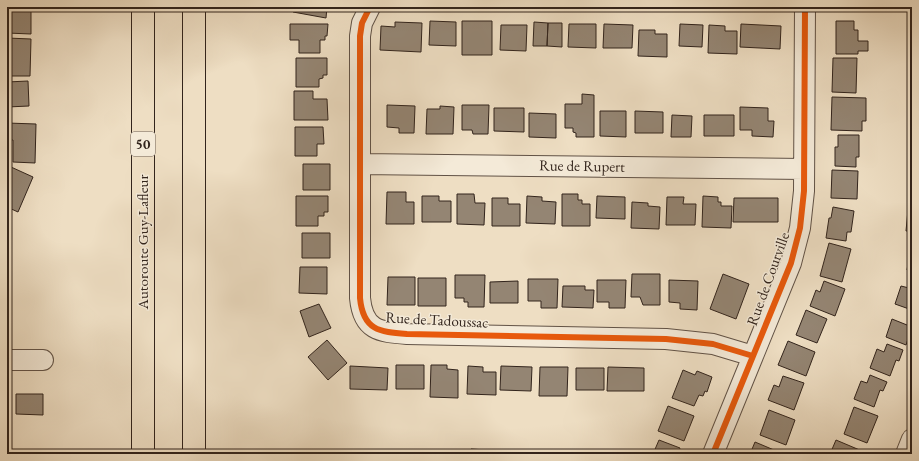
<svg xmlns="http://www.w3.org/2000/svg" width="919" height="461" viewBox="0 0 919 461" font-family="'EB Garamond',serif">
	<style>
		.building { fill: #948573; stroke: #32241c }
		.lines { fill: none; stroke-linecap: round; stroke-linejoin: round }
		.minor-casing { stroke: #615246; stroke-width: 22 }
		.highway-casing { stroke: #32241c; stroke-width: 24 }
		.minor { stroke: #f4ead8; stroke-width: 20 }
		.highway { stroke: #eedec3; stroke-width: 22 }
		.cycleway-casing { stroke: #f4ead8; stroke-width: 8 }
		.cycleway { stroke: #e8590c; stroke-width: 6 }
		.labels { text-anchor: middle; stroke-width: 3; stroke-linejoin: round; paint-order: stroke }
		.shield { fill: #f4ead8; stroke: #6c5f54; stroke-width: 1 }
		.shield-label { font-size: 14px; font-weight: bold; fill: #32241c }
		.street-label { font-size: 15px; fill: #32241c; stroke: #f4ead8 }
	</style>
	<rect width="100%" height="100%" fill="#eedec3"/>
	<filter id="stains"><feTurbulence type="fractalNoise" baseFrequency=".005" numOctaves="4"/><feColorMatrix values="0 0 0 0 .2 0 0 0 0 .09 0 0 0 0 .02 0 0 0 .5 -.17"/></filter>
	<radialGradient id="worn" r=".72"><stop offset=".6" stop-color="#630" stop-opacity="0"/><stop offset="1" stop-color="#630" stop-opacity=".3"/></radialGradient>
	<path class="building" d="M7,7h24v27l-24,-1z
		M294,7h33l-1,11 -33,-6z
		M430,21l26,1v24l-27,-1z
		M462,21h30v34h-30z
		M836,21h18v9h4v11h10v10h-10v3h-22z
		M395,22l27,1 -1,29 -41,-2 1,-24 14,1z
		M534,22l14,1 -1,23h-14z
		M548,23h14v24l-15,-1z
		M290,24h38l-1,12h-2v4h-5v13h-21v-13h-9z
		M569,24h27v24l-28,-1z
		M604,24l29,1 -1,23h-29z
		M680,24l23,1 -1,22 -23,-1z
		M741,24l40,2 -1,23 -40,-2z
		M501,25h26l-1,26 -26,-1z
		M709,25l16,1v5h12v23l-29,-1z
		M639,30h16v4h12v23l-29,-1z
		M7,38l24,1 -1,37h-23z
		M296,58h31v17h-4v3l-4,1v8h-23z
		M833,58h24l-1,35 -24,-1z
		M28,81l1,25 -22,1v-25z
		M294,91h19v8h14l1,21h-34z
		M582,94l12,1v42h-18v-4l-3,-1v-4h-8v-24h17z
		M832,97l34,1v23h-4v10l-31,-1z
		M387,105l28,1 -1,27h-15v-5l-12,-1z
		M462,105h27l-1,29h-15l-1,-4h-10z
		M440,106l14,1 -1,27h-27l1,-25h13z
		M740,107l28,1v13h6l-1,16 -21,-1v-6h-12z
		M494,108h30v24l-30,-1z
		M600,111h26v26l-26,-1z
		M635,111l28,1v21h-28z
		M529,113l27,1v24l-27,-1z
		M672,115l20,1 -1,21h-20z
		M704,115h30v21h-30z
		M7,123l29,1 -1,39 -22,-1v-22h-6z
		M295,127h28l1,17h-7v12h-22z
		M909,131h3v29h-3z
		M838,135h21v22h-3v10l-21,-1v-19h3z
		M303,164h27v26h-27z
		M11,167l22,10 -15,35 -11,-5v-31z
		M832,170l26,1 -1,28 -26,-1z
		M387,192h19v10h8v22h-28z
		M457,194h17l1,9h10l-1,22 -27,-1z
		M562,194h16v6h4v4h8v22h-28z
		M296,196h32v16h-4v4h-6v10h-22z
		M422,196h17v5h12v21h-29z
		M527,196l15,1v4l14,1 -1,22 -29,-1z
		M597,196l28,1v22l-29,-1z
		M703,196l15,1v5h3v4h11l-1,22 -29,-1z
		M667,197h17l-1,7h13l-1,21h-29z
		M492,198h16v6h12v22h-28z
		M734,198h44v24h-45z
		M909,199l3,1v31h-6z
		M632,202l16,1v3l12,1 -1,22 -28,-1z
		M833,207l21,4 -3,21h-4l-1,9 -20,-3 3,-20h2z
		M302,233h28v25h-28z
		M912,239v32l-5,-1z
		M829,243l22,6 -9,33 -22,-6z
		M300,267h27v27l-28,-1z
		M632,274h28v31h-17l-3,-8h-9z
		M723,274l26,10 -13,35 -26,-10z
		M455,275h30l-1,32h-16v-5h-4v-4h-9z
		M388,277h27v28h-28z
		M418,278h28v28h-28z
		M528,279h30l-1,29h-16v-7h-13z
		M597,280h29l-1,28h-16v-6h-12z
		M669,280l29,1 -1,29 -17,-1v-6l-11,-1z
		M518,281v22h-28v-21z
		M824,281l21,8 -10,27 -25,-10 6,-16 4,2z
		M911,281h1v29l-17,-6 6,-18 8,2z
		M563,286h22v4h9l-1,18 -31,-1z
		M319,304l12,24 -22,9 -9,-26z
		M806,310l21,9 -10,24 -21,-8z
		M892,319l20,8 -6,18 -20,-8z
		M327,340l20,23 -19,17 -20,-23z
		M788,341l27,11 -9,24 -28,-11z
		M887,344l16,6 -4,11 -3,-1 -6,16 -20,-8 7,-19 7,3z
		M396,365h28v24h-28z
		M431,365h16v4l11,1v28l-28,-1z
		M350,366l38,2 -1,22 -37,-1z
		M468,366l15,1v5h13v23l-29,-1z
		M501,366l31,1 -1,24 -31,-1z
		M540,367h28l-1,29h-28z
		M608,367l36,1v23h-37z
		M576,368h28v22h-28z
		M683,370l12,5 2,-4 15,6 -5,15 -2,-1 -2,5 -4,-1 -5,11 -22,-8z
		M870,375l17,7 -4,9 -3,-1 -6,17 -20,-8 7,-18 6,2z
		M783,376l21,7 -10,27 -26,-10 6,-15 5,2z
		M16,394h27v21l-27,-1z
		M668,406l26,10 -10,25 -26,-10z
		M854,407l24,9 -11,27 -23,-9z
		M769,410l26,10 -9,25 -26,-10z
		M659,440l21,8 -2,6h-25z
		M836,440l26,11 -1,3h-31z
		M755,442l19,8 -2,4h-22z
		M471,449l16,1v4h-16z
		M403,450v4h-16l-1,-1z
		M487,450h17v4h-17z"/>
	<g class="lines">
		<g class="minor-casing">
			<path id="minor" d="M370,7l-8,16 -2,13v262c3,32 19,34 47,36l259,5 47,5 40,12
				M360,164l444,5
				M7,360h36
				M713,454l78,-191 9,-35 4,-37 1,-184
				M906,454l6,-15"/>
		</g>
		<g class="highway-casing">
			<path id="highway" d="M143,454v-447
				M194,454v-447"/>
		</g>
		<use href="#minor" class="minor"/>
		<use href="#highway" class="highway"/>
		<g class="cycleway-casing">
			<path id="cycleway" d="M370,7l-8,16 -2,13v262c3,32 19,34 47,36l259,5 47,5 40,12
				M713,454l78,-191 9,-35 4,-37 1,-184"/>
		</g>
		<use href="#cycleway" class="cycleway"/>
	</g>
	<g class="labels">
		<rect class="shield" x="131" y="132" width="24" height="24" rx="3"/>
		<g class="shield-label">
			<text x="143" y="149">50</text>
		</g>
		<g class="street-label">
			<text transform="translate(582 166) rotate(1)" y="5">Rue de Rupert</text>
			<text transform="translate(143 242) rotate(-90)" y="5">Autoroute Guy-Lafleur</text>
			<text transform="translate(768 279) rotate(-70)" y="5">Rue de Courville</text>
			<text transform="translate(437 320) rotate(3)" y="5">Rue de Tadoussac</text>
		</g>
	</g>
	<rect width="919" height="461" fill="none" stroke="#eedec3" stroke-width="24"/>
	<rect x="8" y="8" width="903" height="445" fill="none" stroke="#32241c" stroke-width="2"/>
	<rect x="12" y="12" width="895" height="437" fill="none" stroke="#32241c"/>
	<rect width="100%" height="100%" filter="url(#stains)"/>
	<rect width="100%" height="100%" fill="url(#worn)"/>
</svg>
